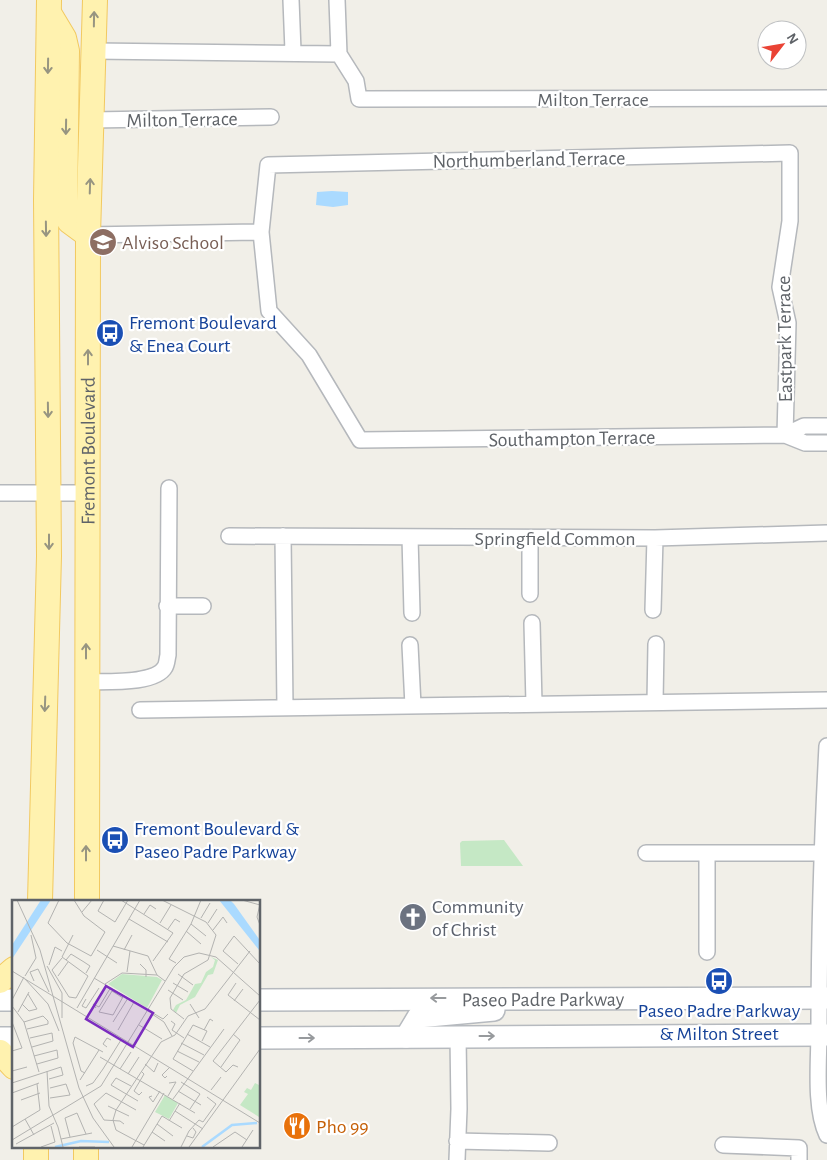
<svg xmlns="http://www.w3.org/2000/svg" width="827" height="1160" viewBox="0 0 827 1160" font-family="'Alegreya Sans',sans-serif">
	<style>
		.green { fill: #c5e8c5 }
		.water { fill: #aadaff }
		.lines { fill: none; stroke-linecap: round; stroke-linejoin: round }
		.street-casing { stroke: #b5b8bc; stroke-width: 18 }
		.secondary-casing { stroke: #b6babf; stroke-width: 24 }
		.primary-casing { stroke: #f2c960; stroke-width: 26 }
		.street { stroke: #fff; stroke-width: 15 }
		.secondary { stroke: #fff; stroke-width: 21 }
		.primary { stroke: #fff2af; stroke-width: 24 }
		.oneway { stroke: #979581 }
		.oneway2 { stroke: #979a9d }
		.labels { text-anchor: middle; stroke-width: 4.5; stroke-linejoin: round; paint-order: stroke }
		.street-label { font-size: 20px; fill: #5f6368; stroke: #fff }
		.education-label { font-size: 20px; fill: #785e54; stroke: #fff; text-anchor: start }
		.transit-label { font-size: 20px; fill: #164399; stroke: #fff; text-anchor: start }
		.worship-label { font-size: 20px; fill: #5b616d; stroke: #fff; text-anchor: start }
		.food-label { font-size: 20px; fill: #c56008; stroke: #fff; text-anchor: start }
		.inset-river { fill: none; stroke: #aadaff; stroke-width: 2.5 }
		.inset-road { fill: none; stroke: #b3b3b1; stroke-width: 1 }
		.view { fill: #7b2cbf; fill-opacity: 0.15; stroke: #7b2cbf; stroke-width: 2.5 }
		.inset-edge { fill: none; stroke: #5f6368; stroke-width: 2.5 }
	</style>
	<rect width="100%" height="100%" fill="#f1efe8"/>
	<path class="green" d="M504,840l19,26h-62l-1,-23 2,-2z"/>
	<path class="water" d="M332,191l16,1v13l-15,2 -17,-2 1,-13z"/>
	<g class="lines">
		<g class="street-casing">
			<path id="street" d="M291,0l2,51
				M337,0l2,54 17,27 3,18 468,-1
				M94,51l245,3
				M92,120l179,-3
				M88,235l173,-3
				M785,435l3,-112 -8,-36 10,-66v-68l-522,12 -7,67 8,79 40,44 51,85 425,-5 20,8h22
				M785,435l19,-9h23
				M0,493h87
				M229,536l426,2 172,-5
				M283,536l2,172
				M410,537l2,76
				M530,594v-56
				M167,606h36
				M653,610l2,-72
				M532,623l2,81
				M410,645l3,61
				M86,682c18,-1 69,3 79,-15 2,-3 2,-8 3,-12l1,-167
				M655,702l1,-58
				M140,710l687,-10
				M827,746c-5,95 -8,190 -8,284 0,31 -5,78 8,105
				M646,853h175
				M707,853v99
				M457,1141l92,2
				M723,1145l76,3v12
				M457,1160l2,-51 -1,-73"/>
		</g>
		<g class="secondary-casing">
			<g id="secondary">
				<path d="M0,1000h14"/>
				<path id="s1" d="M259,1000l568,-2"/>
				<path d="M406,1037l12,-20 76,-7"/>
				<path d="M0,1038h14"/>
				<path d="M259,1038l568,-3"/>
			</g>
		</g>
		<g class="primary-casing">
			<g id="primary">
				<path d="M49,13l15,25 3,13 -2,162 4,8 19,14"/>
				<path d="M40,901l9,-345 -3,-356 3,-200"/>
				<path id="s2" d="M87,901l1,-666 7,-235"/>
				<path d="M0,981l14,-12"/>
				<path d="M0,1052l14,15"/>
				<path d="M36,1160v-14"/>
				<path d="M86,1160v-14"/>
			</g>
		</g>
		<use href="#street" class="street"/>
		<use href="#secondary" class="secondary"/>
		<use href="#primary" class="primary"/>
	</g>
	<defs><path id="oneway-shaft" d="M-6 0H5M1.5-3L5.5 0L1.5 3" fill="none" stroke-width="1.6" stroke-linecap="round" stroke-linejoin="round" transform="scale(1.25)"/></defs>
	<g class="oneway">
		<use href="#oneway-shaft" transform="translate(94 19) rotate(-89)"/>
		<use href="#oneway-shaft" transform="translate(48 66) rotate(91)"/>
		<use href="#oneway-shaft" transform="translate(66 127) rotate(91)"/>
		<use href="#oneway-shaft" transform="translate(90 186) rotate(-88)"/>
		<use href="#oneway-shaft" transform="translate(46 229) rotate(89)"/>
		<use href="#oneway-shaft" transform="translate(88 357) rotate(-90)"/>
		<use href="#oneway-shaft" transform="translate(48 410) rotate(89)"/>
		<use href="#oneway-shaft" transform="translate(49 542) rotate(90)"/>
		<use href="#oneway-shaft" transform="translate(86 651) rotate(-90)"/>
		<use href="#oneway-shaft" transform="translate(45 704) rotate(92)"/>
		<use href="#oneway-shaft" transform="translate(86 853) rotate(-90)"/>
	</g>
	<g class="oneway2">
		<use href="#oneway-shaft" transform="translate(438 998) rotate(180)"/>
		<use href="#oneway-shaft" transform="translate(487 1036)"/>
		<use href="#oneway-shaft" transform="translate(307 1038)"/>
	</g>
	<defs>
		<g id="school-disc" transform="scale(1.4375)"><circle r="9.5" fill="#8d6e63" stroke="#fff"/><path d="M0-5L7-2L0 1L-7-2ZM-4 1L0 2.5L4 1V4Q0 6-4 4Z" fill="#fff"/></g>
		<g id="bus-disc" transform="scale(1.4375)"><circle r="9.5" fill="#1a4fb4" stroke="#fff"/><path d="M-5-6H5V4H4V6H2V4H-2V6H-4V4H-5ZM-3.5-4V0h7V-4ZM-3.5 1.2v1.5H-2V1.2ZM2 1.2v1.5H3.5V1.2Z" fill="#fff"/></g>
		<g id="church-disc" transform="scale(1.4375)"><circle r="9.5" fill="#6b7280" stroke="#fff"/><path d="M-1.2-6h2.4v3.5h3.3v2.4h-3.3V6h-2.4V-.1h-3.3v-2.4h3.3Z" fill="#fff"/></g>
		<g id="restaurant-disc" transform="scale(1.4375)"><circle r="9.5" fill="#e8710a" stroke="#fff"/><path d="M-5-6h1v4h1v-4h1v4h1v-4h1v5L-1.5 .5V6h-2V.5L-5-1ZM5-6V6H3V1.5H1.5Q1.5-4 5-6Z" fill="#fff"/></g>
	</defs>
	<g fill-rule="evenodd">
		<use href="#school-disc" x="103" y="242"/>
		<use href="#bus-disc" x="110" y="333"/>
		<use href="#bus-disc" x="115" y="840"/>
		<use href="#church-disc" x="413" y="917"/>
		<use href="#bus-disc" x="719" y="981"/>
		<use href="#restaurant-disc" x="297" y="1126"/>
	</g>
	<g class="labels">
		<g class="street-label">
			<text x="593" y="106">Milton Terrace</text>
			<text transform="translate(182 119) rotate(-1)" y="7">Milton Terrace</text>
			<text transform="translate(529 159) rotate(-1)" y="7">Northumberland Terrace</text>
			<text transform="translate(784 339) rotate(-91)" y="7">Eastpark Terrace</text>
			<text transform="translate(572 438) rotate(-1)" y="7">Southampton Terrace</text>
			<text dy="7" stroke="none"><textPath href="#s2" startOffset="450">Fremont Boulevard</textPath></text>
			<text x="555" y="545">Springfield Common</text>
			<text dy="7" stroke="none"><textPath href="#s1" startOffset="284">Paseo Padre Parkway</textPath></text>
		</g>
		<g class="education-label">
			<text x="122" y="249">Alviso School</text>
		</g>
		<g class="transit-label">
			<text x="129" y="329">Fremont Boulevard<tspan x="129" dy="23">&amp; Enea Court</tspan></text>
			<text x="134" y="835">Fremont Boulevard &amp;<tspan x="134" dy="23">Paseo Padre Parkway</tspan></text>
			<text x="719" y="1017" text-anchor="middle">Paseo Padre Parkway<tspan x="719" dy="23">&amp; Milton Street</tspan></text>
		</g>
		<g class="worship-label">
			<text x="432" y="913">Community<tspan x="432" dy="23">of Christ</tspan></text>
		</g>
		<g class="food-label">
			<text x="316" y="1133">Pho 99</text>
		</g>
	</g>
	<g transform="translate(12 900)">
		<rect width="248" height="248" fill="#f1efe8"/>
		<path d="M199,57l7,3 -5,14 -5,1 -13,22 -15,8 -4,8 -3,-3 3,-5 10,-5 9,-16 6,-1 5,-11 7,-5 2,-7zM110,74l35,3 5,3 -15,28 -39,-24zM243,183l4,2v32l-19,-12 8,-11 -4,-2 3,-4 4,2zM153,195l13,8 -9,16 -14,-7z" fill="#c5e8c5"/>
		<path d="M29,0h10l-39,59v-14zM207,0h11l4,4 25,35v11z" fill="#aadaff"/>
		<path class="inset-river" d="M43,247l26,-6 28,1M190,247l30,-22 25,-2"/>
		<path class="inset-road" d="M5,0l23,50 39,138 14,30 21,29M47,0l-11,23 19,20 24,13 14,-24M62,0l10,16 21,16M92,0l-6,11 17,11 13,-22M109,0l52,33 -20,28M150,0l44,22 10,13 -8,25 -24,14 -14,24 1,11 13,10M230,0l18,5M248,4l-3,13 3,8M70,12l10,-12M132,14l6,-9 6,4M189,18l9,-15M117,19l39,23M148,23l11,-18M196,23l9,-14M179,24l15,12M156,29l7,-10 5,3M201,30l10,-13 4,6M174,31l15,13M222,36l-11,15 15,13M222,36l26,28M101,46l35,10 9,19 8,6M85,50l20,13M112,50l8,-15M54,60l5,-6 13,8 6,4 -4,7M164,63l-7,-4 22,-35 10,-24M128,64l6,6v7M37,65l6,-18 7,4M35,66l15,27v25M40,70l17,27 7,1 12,-22 -26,-19 11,-22M40,70l10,-12M0,71l248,152M115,72l3,-21M166,74l15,11M13,76l11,-18 -5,-23M46,76l10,-14M82,78l69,41 5,-5M13,79l23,25 11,27M22,81l-4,-9 8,-3 11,23M161,83l15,9M224,83l-8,12 32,25M93,84l17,-11 35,2M156,90l15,10M111,98l-11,-7 -13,21 14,3 11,-20M74,99l-4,7 4,2 13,-20M0,100l12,-23M222,101l9,-12M10,104l7,7 8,-2 -9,-15M178,104l9,14M0,106l12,16 15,50M65,108l63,-108M84,108l-3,-4 6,3 12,-20M6,112l11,-20M138,117l2,-3 12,8 8,14M159,121l4,3 -3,6 12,8M0,122l10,26 -10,3M12,122l19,-6 5,5v3l-21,5M101,122l15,-24M127,125l23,14M106,130l16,-28M192,130l6,-11 3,2M175,134l23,13M18,138l22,-5 1,8 -21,6M169,143l23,12M95,147l-4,-3 4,-6 4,2M165,151l22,11M22,156l23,-6 1,8 -21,6M88,157l95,56M133,164l9,8 4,-9M209,167l19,-27 -7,-6M226,167l-5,-2 -7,7 -13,-11 47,-61M108,169l11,-17M0,171l15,-4M35,171l2,35 9,21 5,20M129,171l3,3 -10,17 5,4 3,-3M181,171l-20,-12 20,-34 14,6 -5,10M73,173l-4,-2 -8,-28 2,-6 28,15M116,174l11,-17M155,176l-2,2 -3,-3 8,-8M68,180l19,-30M169,182l19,12 -10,15M0,183l49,-16 2,8 -14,4M172,184l40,-55M74,186l7,-3 10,-14 18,-29 -5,-3M119,186l-15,-8 -5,7 27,16M38,188l16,-4 4,11 -20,3M199,190l10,-13M166,191l23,14M0,193l27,-10M140,196l-3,1 4,5 7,-11M156,196l8,-14 -7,1M161,199l11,-15M9,200l19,-7M96,206l21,10M163,211l28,18M13,219l9,16M157,221l11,-18M112,224l-4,-3 -16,-1 -10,-16 12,-11 30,17M145,224l16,12M0,227l28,-17 -3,-26M140,232l13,9M175,236l6,2 3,-6 -3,-4M58,237l-5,-19 12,-5 9,21M49,239l31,-6M0,240l89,-54 73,-119 10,-10 15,-4 17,4 44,39M4,244l38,-21M132,245l-28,-15 -3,-10 3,-10 45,-68 14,-7 13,-19 17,-7 45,-58M29,247l14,-5 -4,-16M67,247h16M120,247l32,-54M131,247l19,-31 20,12M169,247l8,-16 10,-11 4,2 13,-18 -9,-7M177,247l71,-98M201,247l22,-15 12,8M230,247l11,-17"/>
		<path class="view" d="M94,86l47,27 -20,34 -47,-28z"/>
		<rect width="248" height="248" class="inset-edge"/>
	</g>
	<g transform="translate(782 45) rotate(59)"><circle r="24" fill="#ffffff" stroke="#bfc1c3"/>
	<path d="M0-4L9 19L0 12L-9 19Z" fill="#ea4335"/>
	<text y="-8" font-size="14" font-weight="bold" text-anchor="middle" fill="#5f6368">N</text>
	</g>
</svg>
